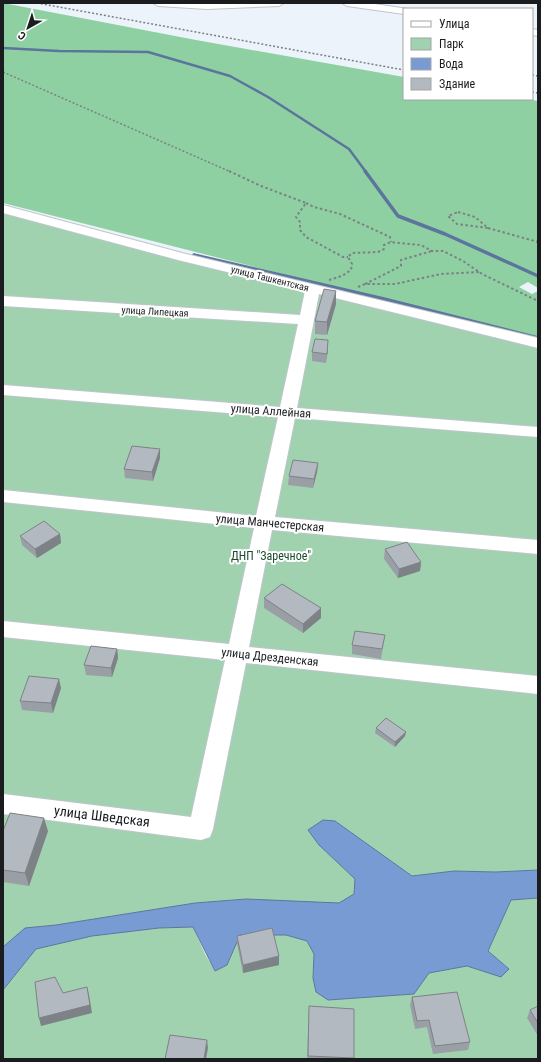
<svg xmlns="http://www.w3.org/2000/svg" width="541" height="1062" viewBox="0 0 541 1062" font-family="'Roboto Condensed',sans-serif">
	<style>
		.green { fill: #a1d2af }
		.forest { fill: #8fd0a3 }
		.water { fill: #799bd3; stroke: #5c759d }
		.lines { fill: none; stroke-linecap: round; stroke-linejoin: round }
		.stream-far1 { stroke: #5c759d; stroke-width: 2.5 }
		.stream { stroke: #5c759d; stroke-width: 3.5 }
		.minor-casing { stroke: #bfc5cd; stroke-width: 2 }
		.path-far1 { stroke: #7c8186; stroke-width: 1.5; stroke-dasharray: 2 2; stroke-linecap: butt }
		.path { stroke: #7c8186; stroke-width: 2; stroke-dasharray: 2.5 2.5; stroke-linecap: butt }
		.minor { fill: #fff; fill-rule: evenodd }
		.wall { fill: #9a9fa6 }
		.shaded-wall { fill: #7d8287 }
		.building { fill: #b3b9c1; stroke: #7d8287 }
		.labels { text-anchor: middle; stroke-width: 4; stroke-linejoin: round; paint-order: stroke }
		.far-street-label { font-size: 10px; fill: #1a1c1f; stroke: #fff }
		.street-label { font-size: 12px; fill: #1a1c1f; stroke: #fff }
		.park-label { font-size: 12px; fill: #1a4b2d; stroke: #fff }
		.near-street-label { font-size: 14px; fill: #1a1c1f; stroke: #fff }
	</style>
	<rect width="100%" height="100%" fill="#ecf3fb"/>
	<path class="green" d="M3,210l535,133v527l-42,2 -42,-1 -42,5 -77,-55 -12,-1 -14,10 10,15 36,34 -1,15 -15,10 -93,-5 -51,4 -139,22 -31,3 -22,19z
		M538,898v161h-535v-69l33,-41 56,-13 67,-8 34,-1 12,27 10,17 12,-6 13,-30h46l21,6 7,13 -1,24 15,22 86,-6 15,-21 38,-7 34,11 8,-8 -21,-18 23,-51z"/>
	<path class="forest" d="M3,3l193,37 208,37v22h123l11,2v187l-10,-6 -9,5 13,7 6,-3v48l-535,-136z"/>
	<path class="water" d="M323,820l12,1 77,55 42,-5 42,1 42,-2v28l-27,2 -23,51 21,18 -8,8 -34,-11 -38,7 -15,21 -86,6 -12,-8 -3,-14 1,-24 -7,-13 -21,-6h-46l-13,30 -12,6 -22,-44 -34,1 -67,8 -56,13 -33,41v-43l22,-19 31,-3 139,-22 51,-4 93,4 15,-9 1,-15 -36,-34 -11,-15z"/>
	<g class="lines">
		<path class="stream-far1" d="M3,48l56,3 89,1 82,24 38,21 81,52 17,23"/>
		<path class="stream" d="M365,171l33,45 47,18 93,42
			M194,255l190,44 154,39"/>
		<g class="minor-casing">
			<path id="minor" d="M153,3h131l-5,3 -72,3 -49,-3z
				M342,3h26l40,6h-4v5l-57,-8z
				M532,29l6,1v6l-6,-1z
				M3,205l183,49 352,84v10l-219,-54 -22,114 241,19v10l-243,-19 -20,99 263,23v14l-266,-24 -23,117 289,29v18l-292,-31 -33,166 -3,8 -9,3 -198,-26v-20l188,23 34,-157 -222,-23v-16l226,23 25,-116 -251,-26v-12l253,26 22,-99 -275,-22v-10l277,22 18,-83 -295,-18v-10l297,19 5,-24 -127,-31 -175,-47z"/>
		</g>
		<path class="path-far1" d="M37,3l367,67
			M3,72l228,100
			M532,75l6,1
			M532,92l6,1"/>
		<path class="path" d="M229,171l32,15 45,17 -10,14 4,5v8l6,7 37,20h5
			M306,203l8,4 26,7 50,23 1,5
			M458,212l17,5 13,11 -31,-4 -9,-8z
			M488,228l50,14
			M329,280l13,-4 9,-6 1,-6 -4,-7 4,-4 26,-1 6,-3v-4l7,-3 30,3 11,6h11l20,10 19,13 56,27
			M365,284l36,-18v-6l31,-9
			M358,287l7,-3h30l46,-10 38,-2"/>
		<use href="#minor" class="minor"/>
	</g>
	<path class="wall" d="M336,304l-9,31 -12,-1v-13z
		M328,349l-2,14 -14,-2v-9z
		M160,458l-7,23 -28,-3 -1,-9z
		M318,463l-1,9 -4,16 -25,-3 1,-9z
		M60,534l1,9 -24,15 -15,-13 -2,-9z
		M385,549l36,13 -1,9 -22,7 -14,-19z
		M264,598l57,20 -18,15 -39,-25z
		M385,635l-4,24 -29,-5v-9z
		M117,649l1,9 -6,19 -26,-2 -2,-10z
		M61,688l-8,25 -31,-3 -2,-9z
		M376,728l30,4 -1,4 -10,11 -20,-14z
		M3,831h45l-19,55 -26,-4z
		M237,936l42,20v9l-36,8 -6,-29z
		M412,997l58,45 -2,8 -35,4 -6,-27 -12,2 -5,-24z
		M309,1006l45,3v50h-47z
		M538,1006v30l-11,-18 3,-8z"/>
	<path class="shaded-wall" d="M336,291v13l-9,31v-13z
		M328,340v9l-2,14 1,-9z
		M160,449v9l-7,23 -1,-9z
		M318,463l-1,9 -4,16 1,-9z
		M60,534l1,9 -24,15 -2,-9z
		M421,562l-1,9 -22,7 1,-9z
		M321,608v10l-18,15v-9z
		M117,649l1,9 -6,19 -1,-9z
		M59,679l2,9 -8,25 -2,-10z
		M406,732l-1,4 -10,11v-5z
		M44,818l4,13 -19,55 -4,-13z
		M279,956v9l-36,8v-8z
		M87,987l2,8 3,18 -51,13 -2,-8z
		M207,1040l1,8 -2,11h-2z"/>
	<path class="building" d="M324,289l12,2 -9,31 -12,-1z
		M315,339l13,1 -1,14 -15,-2z
		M132,446l28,3 -8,23 -28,-3z
		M293,460l25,3 -4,16 -25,-3z
		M44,521l16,13 -25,15 -15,-13z
		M407,542l14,20 -22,7 -14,-20z
		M282,584l39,24 -18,16 -39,-26z
		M355,631l30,4 -3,14 -30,-4z
		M91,646l26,3 -6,19 -27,-3z
		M29,676l30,3 -8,24 -31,-2z
		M386,718l20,14 -11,10 -19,-14z
		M10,813l34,5 -19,55 -22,-3v-39z
		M272,928l7,28 -36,9 -6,-29z
		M55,977l8,16 24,-6 3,18 -51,13 -4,-36z
		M457,992l13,50 -35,4 -6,-26 -12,1 -5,-24z
		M309,1006l45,3v49l-46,-2z
		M538,1006v17l-8,-13z
		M170,1035l37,5 -3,19h-39z"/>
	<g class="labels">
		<g class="far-street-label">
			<text transform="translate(270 278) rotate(14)" y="4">улица Ташкентская</text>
			<text transform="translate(155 311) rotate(3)" y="4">улица Липецкая</text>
		</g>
		<g class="street-label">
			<text transform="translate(271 411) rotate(4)" y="4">улица Аллейная</text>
			<text transform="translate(270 523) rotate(5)" y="4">улица Манчестерская</text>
			<text transform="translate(270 657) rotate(6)" y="4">улица Дрезденская</text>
		</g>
		<g class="park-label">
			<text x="271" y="560">ДНП "Заречное"</text>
		</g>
		<g class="near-street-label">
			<text transform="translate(102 816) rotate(7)" y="5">улица Шведская</text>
		</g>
	</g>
	<rect width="541" height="1062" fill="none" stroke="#1a1c1f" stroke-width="8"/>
	<rect x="403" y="8" width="130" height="92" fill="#ffffff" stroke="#a3a4a5"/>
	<rect x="411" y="21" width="20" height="6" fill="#ffffff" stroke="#a3a4a5"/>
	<text x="439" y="28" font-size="12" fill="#1a1c1f">Улица</text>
	<rect x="411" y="38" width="20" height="12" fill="#a1d2af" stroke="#a3a4a5"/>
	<text x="439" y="48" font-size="12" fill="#1a1c1f">Парк</text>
	<rect x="411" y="58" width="20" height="12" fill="#799bd3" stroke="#a3a4a5"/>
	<text x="439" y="68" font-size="12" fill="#1a1c1f">Вода</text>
	<rect x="411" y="78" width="20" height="12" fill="#b3b9c1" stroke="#a3a4a5"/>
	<text x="439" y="88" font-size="12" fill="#1a1c1f">Здание</text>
	<g transform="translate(28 28) rotate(219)" stroke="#ffffff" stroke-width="3" paint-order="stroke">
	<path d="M0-3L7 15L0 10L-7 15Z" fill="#1a1c1f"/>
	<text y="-6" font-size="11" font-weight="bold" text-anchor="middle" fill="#1a1c1f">С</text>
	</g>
</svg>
